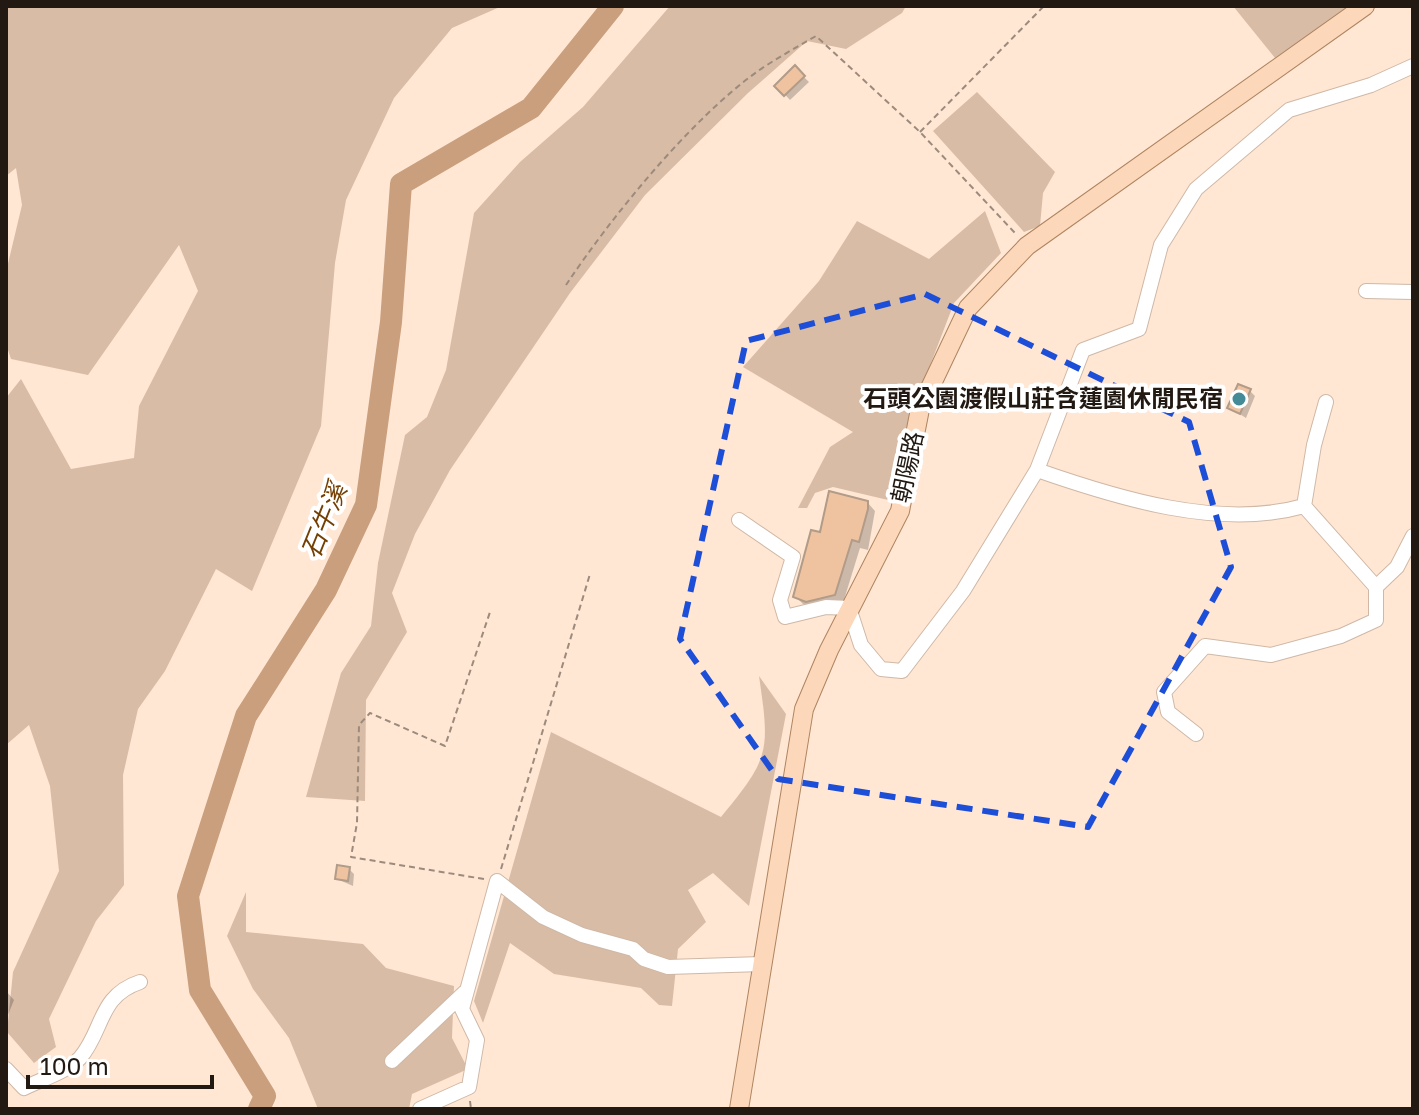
<svg xmlns="http://www.w3.org/2000/svg" width="1419" height="1115" viewBox="0 0 1419 1115" font-family="'Golos Text','Noto Sans TC',sans-serif">
	<style>
		.green { fill: #d9bca6 }
		.shadow { fill: #0003 }
		.lines { fill: none; stroke-linecap: round; stroke-linejoin: round }
		.river { stroke: #c99f7d; stroke-width: 22 }
		.building { fill: #efc3a0; stroke: #b19b89; stroke-width: 2 }
		.minor-casing { stroke: #cfb8a6; stroke-width: 16 }
		.major-casing { stroke: #ae8460; stroke-width: 20 }
		.path { stroke: #9c8b7d; stroke-width: 2; stroke-dasharray: 6 4; stroke-linecap: butt }
		.minor { stroke: #fff; stroke-width: 14 }
		.major { stroke: #fcd7b9; stroke-width: 18 }
		.marked { fill: none; stroke: #1d4ed8; stroke-width: 6; stroke-dasharray: 16 10; stroke-linejoin: round }
		.poi-dot { fill: #458a97; stroke: #fff; stroke-width: 3 }
		.labels { text-anchor: middle; stroke-width: 8; stroke-linejoin: round; paint-order: stroke }
		.poi-label { font-size: 24px; font-weight: bold; fill: #211912; stroke: #fff; text-anchor: end }
		.street-label { font-size: 24px; fill: #211912; stroke: #fff }
		.water-label { font-size: 26px; font-style: italic; fill: #743f02; stroke: #fff }
	</style>
	<rect width="100%" height="100%" fill="#ffe7d4"/>
	<path class="green" d="M6,6h496l-50,22 -58,70 -48,102 -11,63 -14,163 -69,165 -36,-22 -51,102 -27,38 -15,66 1,110 -28,36 -47,98 7,28 -22,16 -27,-31 6,-60 46,-101 -9,-85 -21,-61 -23,20v-347l15,-19 50,90 63,-11 5,-52 59,-115 -19,-46 -91,130 -77,-16 -5,-15v-72l16,-67 -6,-37 -10,8z
		M670,6h236l-4,7 -56,36 -39,-8 -59,52 -103,102 -75,98 -120,177 -35,64 -23,59 15,39 -41,68 -1,101 -59,-4 35,-124 30,-47 7,-63 27,-128 22,-18 19,-47 28,-157 46,-51 63,-55z
		M1233,6h117l-75,52z
		M977,92l78,80 -12,21 -3,33 -16,6 -91,-101z
		M985,211l16,42 -47,50 -48,125 -18,72 -55,-13 -18,6 -8,15h-9l32,-61 23,-15 -110,-65 76,-86 38,-60 72,38z
		M759,676l27,38 -37,192 -36,-33 -25,17 18,32 -28,27 -6,57 -13,-1 -18,-17 -87,-14 -44,-31 -27,80 -9,-22 77,-269 170,85c49,-59 49,-66 38,-141z
		M246,892v40l117,12 23,24 68,18 -2,52 16,31 -56,25 -3,15h-91l-29,-71 -36,-49 -26,-53z"/>
	<path class="shadow" d="M795,68l14,14 -19,18 -13,-14z
		M1250,391l5,5 -9,22 -16,-10z
		M867,502l8,9 -7,39 -8,-2 -17,55 -27,6 -12,-4 -9,-9 27,-61z
		M349,869l5,5 -1,12 -16,-7z
		M6,991l8,9 -8,20z"/>
	<g class="lines">
		<path class="river" d="M259,1109l6,-13 -65,-106 -12,-94 58,-180 80,-126 40,-85 25,-183 10,-138 130,-76 82,-102"/>
	</g>
	<path class="building" d="M795,65l10,11 -21,20 -10,-10z
		M1238,384l13,5 -11,25 -13,-6z
		M829,491l39,10v8l-9,33 -7,-2 -17,55 -29,7 -13,-5 18,-67 9,2z
		M337,865l13,2 -2,14 -13,-2z"/>
	<g class="lines">
		<g class="minor-casing">
			<path id="minor" d="M1366,291l47,1
				M1037,470c80,28 183,60 267,36l72,81 21,-20 16,-31
				M1304,506l10,-61 12,-43
				M739,520l54,37 -13,43 5,17 41,-10 23,1 12,37 20,24 21,2 61,-80 74,-121 46,-120 56,-21 22,-84 35,-56 93,-79 82,-25 42,-19
				M1196,734l-28,-22 -4,-20 41,-46 66,9 70,-19 35,-16v-33
				M392,1061l73,-69
				M6,1069l18,19c16,-8 44,-17 56,-30 24,-28 18,-62 60,-76
				M420,1109l49,-22 8,-47 -15,-31 35,-128 46,36 39,18 51,14 11,10 24,8 94,-3"/>
		</g>
		<g class="major-casing">
			<path id="major" d="M739,1109l65,-400 25,-59 71,-139 20,-102 48,-101 59,-62 338,-240"/>
		</g>
		<path class="path" d="M920,132l124,-126
			M566,285c46,-69 125,-166 192,-214 19,-13 39,-24 58,-35l104,96 95,101
			M501,869l89,-295
			M484,879l-133,-22 6,-34 2,-98 11,-12 75,33 45,-134
			M470,1101l1,8"/>
		<use href="#minor" class="minor"/>
		<use href="#major" class="major"/>
	</g>
	<path class="marked" d="M925,294l264,128 42,145 -143,260 -310,-48 -98,-140 66,-298z"/>
	<circle class="poi-dot" cx="1239" cy="399" r="8"/>
	<g class="labels">
		<g class="poi-label">
			<text x="1223" y="407">石頭公園渡假山莊含蓮園休閒民宿</text>
		</g>
		<g class="street-label">
			<text transform="translate(908 467) rotate(-78)" y="8">朝陽路</text>
		</g>
		<g class="water-label">
			<text transform="translate(324 521) rotate(-68)" y="9">石牛溪</text>
		</g>
	</g>
	<rect width="1419" height="1115" fill="none" stroke="#211912" stroke-width="16"/>
	<path d="M28 1075v12h184v-12" fill="none" stroke="#211912" stroke-width="4"/>
	<text x="40" y="1075" font-size="24" fill="#211912" stroke="#ffffff" stroke-width="6" paint-order="stroke">100 m</text>
</svg>
